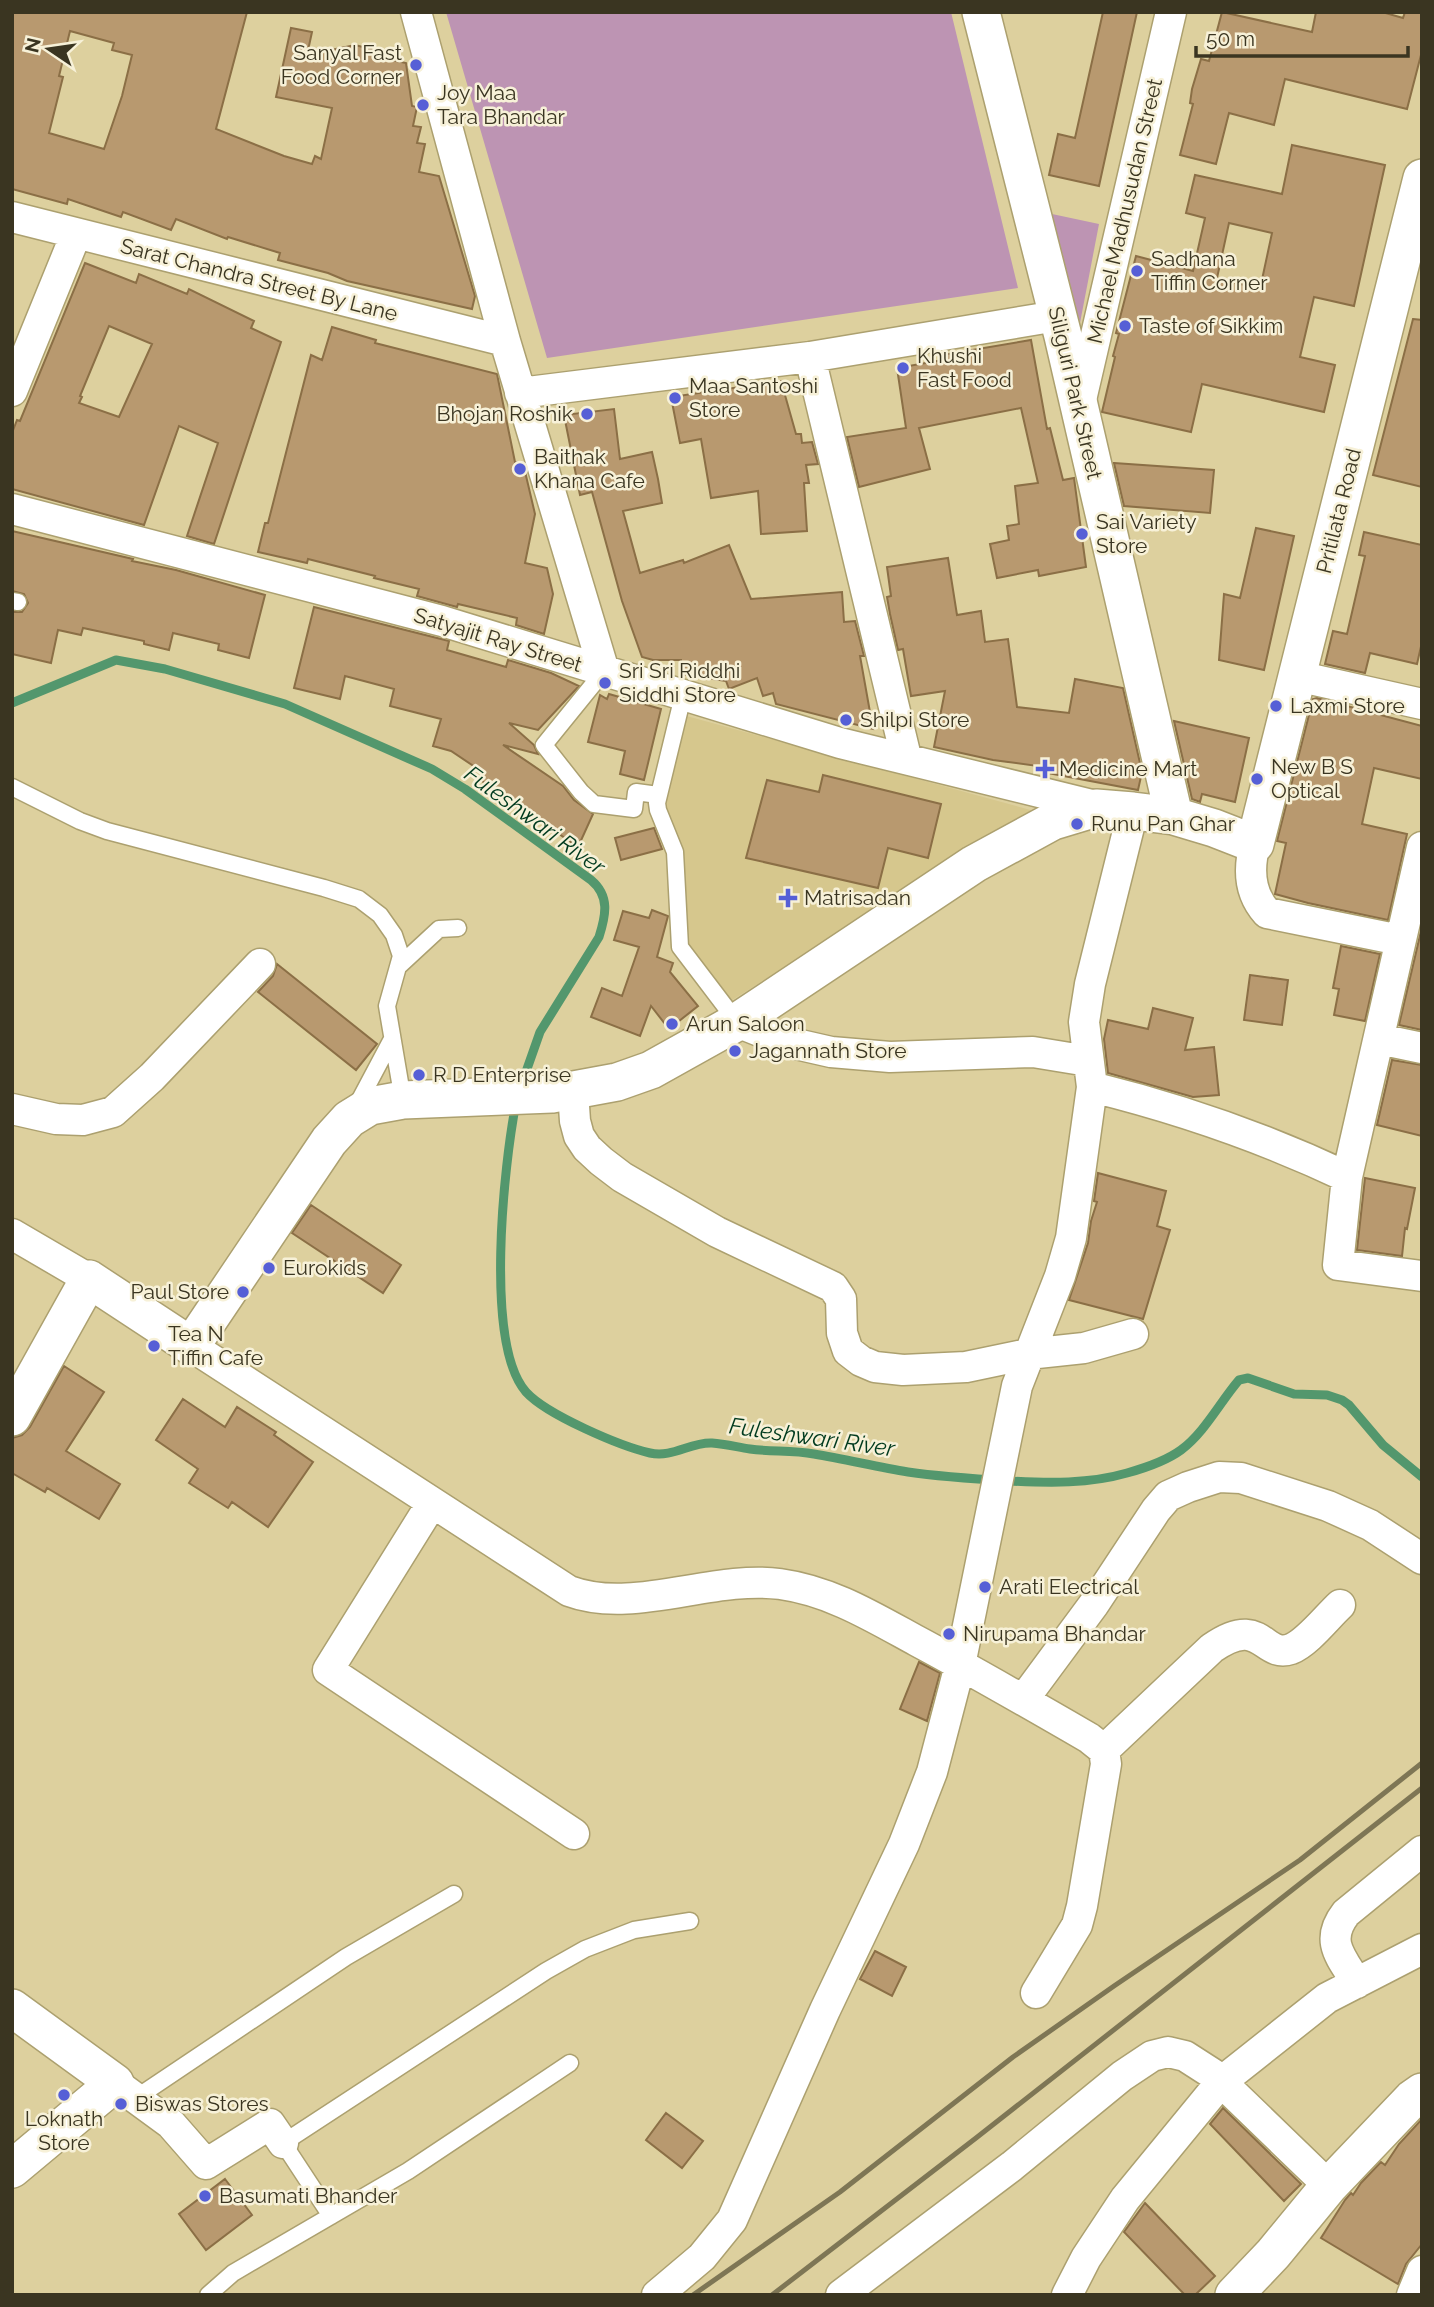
<svg xmlns="http://www.w3.org/2000/svg" width="1434" height="2307" viewBox="0 0 1434 2307" font-family="Raleway,sans-serif">
	<style>
		.built { fill: #d6c78d }
		.green { fill: #bd94b3 }
		.lines { fill: none; stroke-linecap: round; stroke-linejoin: round }
		.stream { stroke: #53976d; stroke-width: 9 }
		.building { fill: #b8996f; stroke: #8b6f46; stroke-width: 2; fill-rule: evenodd }
		.service-casing { stroke: #aca06f; stroke-width: 19 }
		.minor-casing { stroke: #aca06f; stroke-width: 33 }
		.tertiary-casing { stroke: #aca06f; stroke-width: 40 }
		.service { stroke: #fff; stroke-width: 16 }
		.minor { stroke: #fff; stroke-width: 30 }
		.tertiary { stroke: #fff; stroke-width: 37 }
		.rail { stroke: #7e7655; stroke-width: 5 }
		.poi-dot { fill: #565fd6; stroke: #f7f1d8; stroke-width: 2.5 }
		.labels { text-anchor: middle; stroke-width: 5; stroke-linejoin: round; paint-order: stroke }
		.poi-label { font-size: 21px; fill: #3a3521; stroke: #f7f1d8; text-anchor: start }
		.street-label { font-size: 21px; fill: #3a3521; stroke: #f7f1d8 }
		.water-label { font-size: 23px; font-style: italic; fill: #003a1e; stroke: #f7f1d8 }
	</style>
	<rect width="100%" height="100%" fill="#ddd09e"/>
	<path class="built" d="M683,715l351,96 -305,191 -45,-56 -23,-137z"/>
	<path class="green" d="M446,12h505l67,276 -471,70z
		M1052,214l47,10 -19,99z"/>
	<g class="lines">
		<path class="stream" d="M12,703l104,-43 49,9 120,35 147,65 33,20 126,91c19,16 15,35 8,57l-59,95 -19,54
			M516,1103c-12,61 -32,241 10,289 21,23 94,54 124,61 23,5 40,-11 62,-10 13,1 25,4 38,6 21,3 42,1 64,5 31,5 63,13 94,18 34,5 68,7 102,9 39,2 79,3 117,-8 18,-5 39,-12 54,-23 24,-18 39,-48 58,-70l9,-2 46,16 33,1 15,5 7,5 34,40 39,32"/>
	</g>
	<path class="building" d="M12,12h235l-31,117 68,27 28,8 3,-8 6,3 11,-51 -56,-11 15,-69 21,4 -5,23 48,-10 16,4 11,9 24,5 6,43 5,1 -4,19 8,1 -4,16 8,1 -6,28 20,4 36,120 -3,13 -125,-28 -19,-8 -50,-13 2,-7 -52,-16 -1,2 -51,-20 -5,11 -48,-18 -2,5 -53,-18 -1,5 -55,-15zM70,31l44,12 -2,7 20,5 -10,41 -18,53 -55,-16 14,-56 -4,-1z
		M1103,12h34l-38,174 -50,-11 9,-41 17,4z
		M1222,12l90,20 4,-20h66l21,6 2,-6h17v39l-15,58 -122,-30 -11,46 -45,-12 -13,51 -36,-9 13,-51 -3,-1 2,-14 9,-30 8,2z
		M1292,145l93,20 -31,141 -40,-9 -14,60 35,8 -11,47 -122,-28 -11,48 -89,-20 13,-55 -2,-1 6,-22 -3,-1 20,-77 57,15 12,-53 -19,-5 9,-38 87,19zM1229,223l43,10 -12,56 -43,-11z
		M85,263l51,20 3,-9 48,20 2,-5 65,32 -3,7 30,14 -67,202 -27,-8 31,-93 -39,-17 -35,99 -132,-36v-56l5,-13 3,1zM109,326l43,18 -33,73 -40,-14 3,-6 -2,-1z
		M1413,319l9,1v167l-49,-12z
		M332,327l44,13 -1,3 122,31 18,88 8,1 12,51 -10,49 22,5 6,26 -9,40 -28,-9 1,-7 -59,-14 -1,3 -40,-11 2,-7 -45,-11 1,-2 -67,-17 -1,4 -49,-11 7,-29h3l43,-168 11,5z
		M1031,340l16,89 3,-1 13,52 11,-2 12,89 -47,9 -1,-6 -41,8 -7,-34 19,-4 -2,-14 12,-2 -4,-38 23,-3 -17,-75 -102,20 11,41 -71,18 -12,-50 59,-9 -9,-60 46,-8 -1,-5z
		M781,381l15,53h5l1,9 10,-1 6,22 -12,1 3,18h-5l3,48 -46,3 -3,-43 -47,7 -10,-59 -21,4 -9,-46z
		M614,409l6,50 32,-7 6,27 4,24 -39,8 17,62 43,-13 1,3 45,-18 22,54 91,-7 2,30 11,-1 9,35h-4l13,73 -97,-25 -3,-11 -10,3 -6,-18 -28,11 -3,-8 -45,-7v-14h-28l-11,-3 -20,-56 -30,-109 -12,3 -16,-80z
		M1114,463l100,7 -4,43 -86,-7z
		M1256,528l38,8 -30,134 -45,-10 5,-66 16,4z
		M12,531l121,28 -1,2 44,9 89,25 -16,63 -31,-8 1,-6 -46,-11 -4,17 -25,-6v-3l-61,-13 -2,7 -23,-5 -7,33 -39,-9 1,-42h9l6,-9 -4,-9 -12,-3z
		M1364,532l58,13v97l-5,22 -47,-11 -5,20 -40,-9 8,-33 14,3 18,-78 -6,-1z
		M948,558l9,57 24,-4 4,31 23,-3 9,68 52,6 6,-34 48,9 19,84 -4,18 -101,-19 1,-5 -45,-6 -59,-13 11,-56 -34,5 -8,-47 -5,1 -8,-36 -3,-17 4,-1 -4,-29z
		M314,607l123,31 12,3 -2,9 59,17 2,-7 43,13 28,13 -41,44 -29,-7 25,22 4,9 -35,-9 60,41 11,14 19,14 -15,33 -99,-68 5,-6 -33,-22 -18,-5 8,-27 -51,-13 4,-17 -49,-13 -5,23 -46,-11z
		M609,694l52,15 -17,71 -24,-6 5,-23 -37,-9 12,-47 7,4z
		M1317,698l105,28v53l-48,-11 -12,56 45,10 -19,86 -80,-17 -33,-9 11,-51 -9,-2 36,-142z
		M1174,721l75,17 -14,64 -33,-8 -2,8 -8,-3z
		M823,775l118,29 -13,54 -40,-10 -10,40 -132,-30 21,-78 52,12z
		M654,828l8,21 -41,11 -6,-22z
		M652,910l16,6 -11,41 16,6 -3,9 28,34 -29,23 -18,-23 -11,30 -49,-19 11,-29 20,8 17,-49 -25,-7 9,-29 26,7z
		M1422,927v103l-23,-5z
		M1341,946l39,8 -15,67 -31,-6 5,-26 -6,-1z
		M277,964l100,80 -21,26 -98,-78 15,-16z
		M1250,975l38,5 -6,45 -38,-5z
		M1153,1008l40,10 -8,32 29,-3 5,48 -26,2 -85,-24 -4,-34 4,-19 40,9z
		M1392,1060l30,5v71l-45,-11z
		M1098,1173l68,18 -9,35 13,4 -27,89 -74,-19 19,-57 3,-22 6,-19 -3,-1z
		M1365,1178l50,10 -8,41 -2,-1 -3,28 -45,-6z
		M311,1205l90,60 -18,28 -91,-60z
		M64,1366l40,26 -38,59 54,33 -21,35 -52,-31 -2,4 -33,-19v-35l10,-3 8,-8z
		M183,1399l42,28 12,-20 39,25 -2,3 39,27 -45,65 -36,-25 -4,6 -39,-25 9,-14 -42,-29z
		M919,1662l21,11 -13,48 -27,-12z
		M875,1951l31,16 -14,29 -32,-17z
		M1223,2108l78,76 -17,17 -74,-77z
		M666,2113l37,28 -21,27 -36,-28z
		M1422,2119v125l-16,20 -8,20 -77,-46 24,-38 6,-7 2,2 8,-12 20,-21 4,3 14,-21z
		M225,2179l27,36 -46,35 -27,-36z
		M1145,2203l70,73 -20,19h-10l-61,-63z"/>
	<g class="lines">
		<g class="service-casing">
			<path id="service" d="M12,601l6,1
				M604,671l-60,74 37,47 13,12 40,5 2,-17 22,3
				M683,696l-26,107 1,7 17,42 5,95 57,75
				M12,787l68,34 27,10 217,57 35,11 21,16 14,20 7,21 -14,50 16,94
				M399,966l40,-37 19,-1
				M357,1105l35,-66
				M136,2098l210,-141 108,-63
				M331,2216l-48,-73 263,-172 39,-22 49,-19 56,-9
				M208,2295l25,-22 175,-102 162,-108"/>
		</g>
		<g class="minor-casing">
			<path id="minor" d="M416,12l89,329 99,330
				M12,217l493,124
				M810,357l96,400
				M12,391l64,-157
				M520,393l290,-36 247,-41
				M1080,404l91,-392
				M12,509l430,112 398,122 264,65
				M1297,676l125,28
				M1255,844c-7,25 -6,49 12,69l133,27
				M1422,847l-75,330 -9,88 84,11
				M737,1022l50,20 44,10 59,5 143,-5 55,9
				M1379,1039l43,9
				M1092,1087c89,22 173,51 255,90
				M573,1091l2,30 4,15 8,12 14,13 21,16 95,55 116,55 8,12 1,34 6,18 13,10 14,6 28,3 63,-3 62,-13 56,-6 49,-14
				M12,1109l44,10 27,1 30,-8 39,-35 108,-113
				M12,1234l77,45
				M191,1346l378,245c64,24 143,-16 211,-7 51,7 93,33 137,57 58,31 115,64 172,97l15,12 2,14 -24,142 -5,19 -41,68
				M432,1503l-104,167 246,164
				M1023,1700l71,-96 62,-94 12,-14 20,-9 31,-10 22,1 87,28 42,19 52,34
				M1104,1750l108,-102c50,-35 50,11 79,1 16,-6 36,-32 49,-44
				M1357,1983c-16,-26 -33,-42 -11,-70l76,-62
				M115,2083l56,41 35,40 64,-40 13,19
				M657,2295l45,-38 30,-37 93,-210 79,-166 28,-72 28,-107 57,-279 43,-110 11,-38 21,-151 -8,-65 6,-38 43,-173
				M841,2295l171,-129 110,-90 30,-20 16,-4 17,4 28,18 116,112
				M1067,2295l19,-37 39,-59 96,-117 106,-84 95,-49
				M1412,2295l10,-24"/>
		</g>
		<g class="tertiary-casing">
			<path id="tertiary" d="M981,12l82,324 111,480
				M12,1417l77,-138 102,67 138,-205 20,-22 21,-13 33,-6 149,-6 65,-12 34,-12 86,-48 237,-158 79,-43 43,-13 37,3 41,5 40,12 41,16 167,-666
				M12,2008l103,75 -103,86
				M1234,2295l39,-41 56,-68 83,-87 10,-7"/>
		</g>
		<use href="#service" class="service"/>
		<use href="#minor" class="minor"/>
		<use href="#tertiary" class="tertiary"/>
		<path class="rail" d="M693,2295l147,-103 173,-135 101,-71 186,-126 122,-97
			M772,2295l204,-157 446,-350"/>
	</g>
	<g class="poi-dot">
		<circle cx="416" cy="65" r="7"/>
		<circle cx="423" cy="105" r="7"/>
		<circle cx="1137" cy="271" r="7"/>
		<circle cx="1125" cy="326" r="7"/>
		<circle cx="903" cy="368" r="7"/>
		<circle cx="675" cy="398" r="7"/>
		<circle cx="587" cy="414" r="7"/>
		<circle cx="520" cy="469" r="7"/>
		<circle cx="1082" cy="534" r="7"/>
		<circle cx="605" cy="683" r="7"/>
		<circle cx="1276" cy="706" r="7"/>
		<circle cx="846" cy="720" r="7"/>
		<path d="M1041.5 758.5h7v7h7v7h-7v7h-7v-7h-7v-7h7z"/>
		<circle cx="1257" cy="779" r="7"/>
		<circle cx="1077" cy="824" r="7"/>
		<path d="M784.5 887.5h7v7h7v7h-7v7h-7v-7h-7v-7h7z"/>
		<circle cx="672" cy="1024" r="7"/>
		<circle cx="735" cy="1051" r="7"/>
		<circle cx="419" cy="1075" r="7"/>
		<circle cx="269" cy="1268" r="7"/>
		<circle cx="243" cy="1292" r="7"/>
		<circle cx="154" cy="1346" r="7"/>
		<circle cx="985" cy="1587" r="7"/>
		<circle cx="949" cy="1634" r="7"/>
		<circle cx="64" cy="2095" r="7"/>
		<circle cx="121" cy="2104" r="7"/>
		<circle cx="205" cy="2196" r="7"/>
	</g>
	<g class="labels">
		<g class="poi-label">
			<text x="402" y="60" text-anchor="end">Sanyal Fast<tspan x="402" dy="24">Food Corner</tspan></text>
			<text x="437" y="100">Joy Maa<tspan x="437" dy="24">Tara Bhandar</tspan></text>
			<text x="1151" y="266">Sadhana<tspan x="1151" dy="24">Tiffin Corner</tspan></text>
			<text x="1139" y="333">Taste of Sikkim</text>
			<text x="917" y="363">Khushi<tspan x="917" dy="24">Fast Food</tspan></text>
			<text x="689" y="393">Maa Santoshi<tspan x="689" dy="24">Store</tspan></text>
			<text x="573" y="421" text-anchor="end">Bhojan Roshik</text>
			<text x="534" y="464">Baithak<tspan x="534" dy="24">Khana Cafe</tspan></text>
			<text x="1096" y="529">Sai Variety<tspan x="1096" dy="24">Store</tspan></text>
			<text x="619" y="678">Sri Sri Riddhi<tspan x="619" dy="24">Siddhi Store</tspan></text>
			<text x="1290" y="713">Laxmi Store</text>
			<text x="860" y="727">Shilpi Store</text>
			<text x="1271" y="774">New B S<tspan x="1271" dy="24">Optical</tspan></text>
			<text x="1059" y="776">Medicine Mart</text>
			<text x="1091" y="831">Runu Pan Ghar</text>
			<text x="804" y="905">Matrisadan</text>
			<text x="686" y="1031">Arun Saloon</text>
			<text x="749" y="1058">Jagannath Store</text>
			<text x="433" y="1082">R D Enterprise</text>
			<text x="283" y="1275">Eurokids</text>
			<text x="229" y="1299" text-anchor="end">Paul Store</text>
			<text x="168" y="1341">Tea N<tspan x="168" dy="24">Tiffin Cafe</tspan></text>
			<text x="999" y="1594">Arati Electrical</text>
			<text x="963" y="1641">Nirupama Bhandar</text>
			<text x="135" y="2111">Biswas Stores</text>
			<text x="64" y="2126" text-anchor="middle">Loknath<tspan x="64" dy="24">Store</tspan></text>
			<text x="219" y="2203">Basumati Bhander</text>
		</g>
		<g class="street-label">
			<text transform="translate(1125 211) rotate(-77)" y="7">Michael Madhusudan Street</text>
			<text transform="translate(259 280) rotate(14)" y="7">Sarat Chandra Street By Lane</text>
			<text transform="translate(1075 393) rotate(77)" y="7">Siliguri Park Street</text>
			<text transform="translate(1339 511) rotate(-76)" y="7">Pritilata Road</text>
			<text transform="translate(498 640) rotate(17)" y="7">Satyajit Ray Street</text>
		</g>
		<g class="water-label">
			<text transform="translate(535 820) rotate(36)" y="8">Fuleshwari River</text>
			<text transform="translate(812 1437) rotate(8)" y="8">Fuleshwari River</text>
		</g>
	</g>
	<rect width="1434" height="2307" fill="none" stroke="#3a3521" stroke-width="28"/>
	<g transform="translate(49 49) rotate(283)" stroke="#f7f1d8" stroke-width="5" paint-order="stroke">
	<path d="M0-5L12 26L0 18L-12 26Z" fill="#3a3521"/>
	<text y="-10" font-size="19" font-weight="bold" text-anchor="middle" fill="#3a3521">N</text>
	</g>
	<path d="M1196 46v10h212v-10" fill="none" stroke="#3a3521" stroke-width="3.5"/>
	<text x="1206" y="46" font-size="21" fill="#3a3521" stroke="#f7f1d8" stroke-width="5" paint-order="stroke">50 m</text>
</svg>
